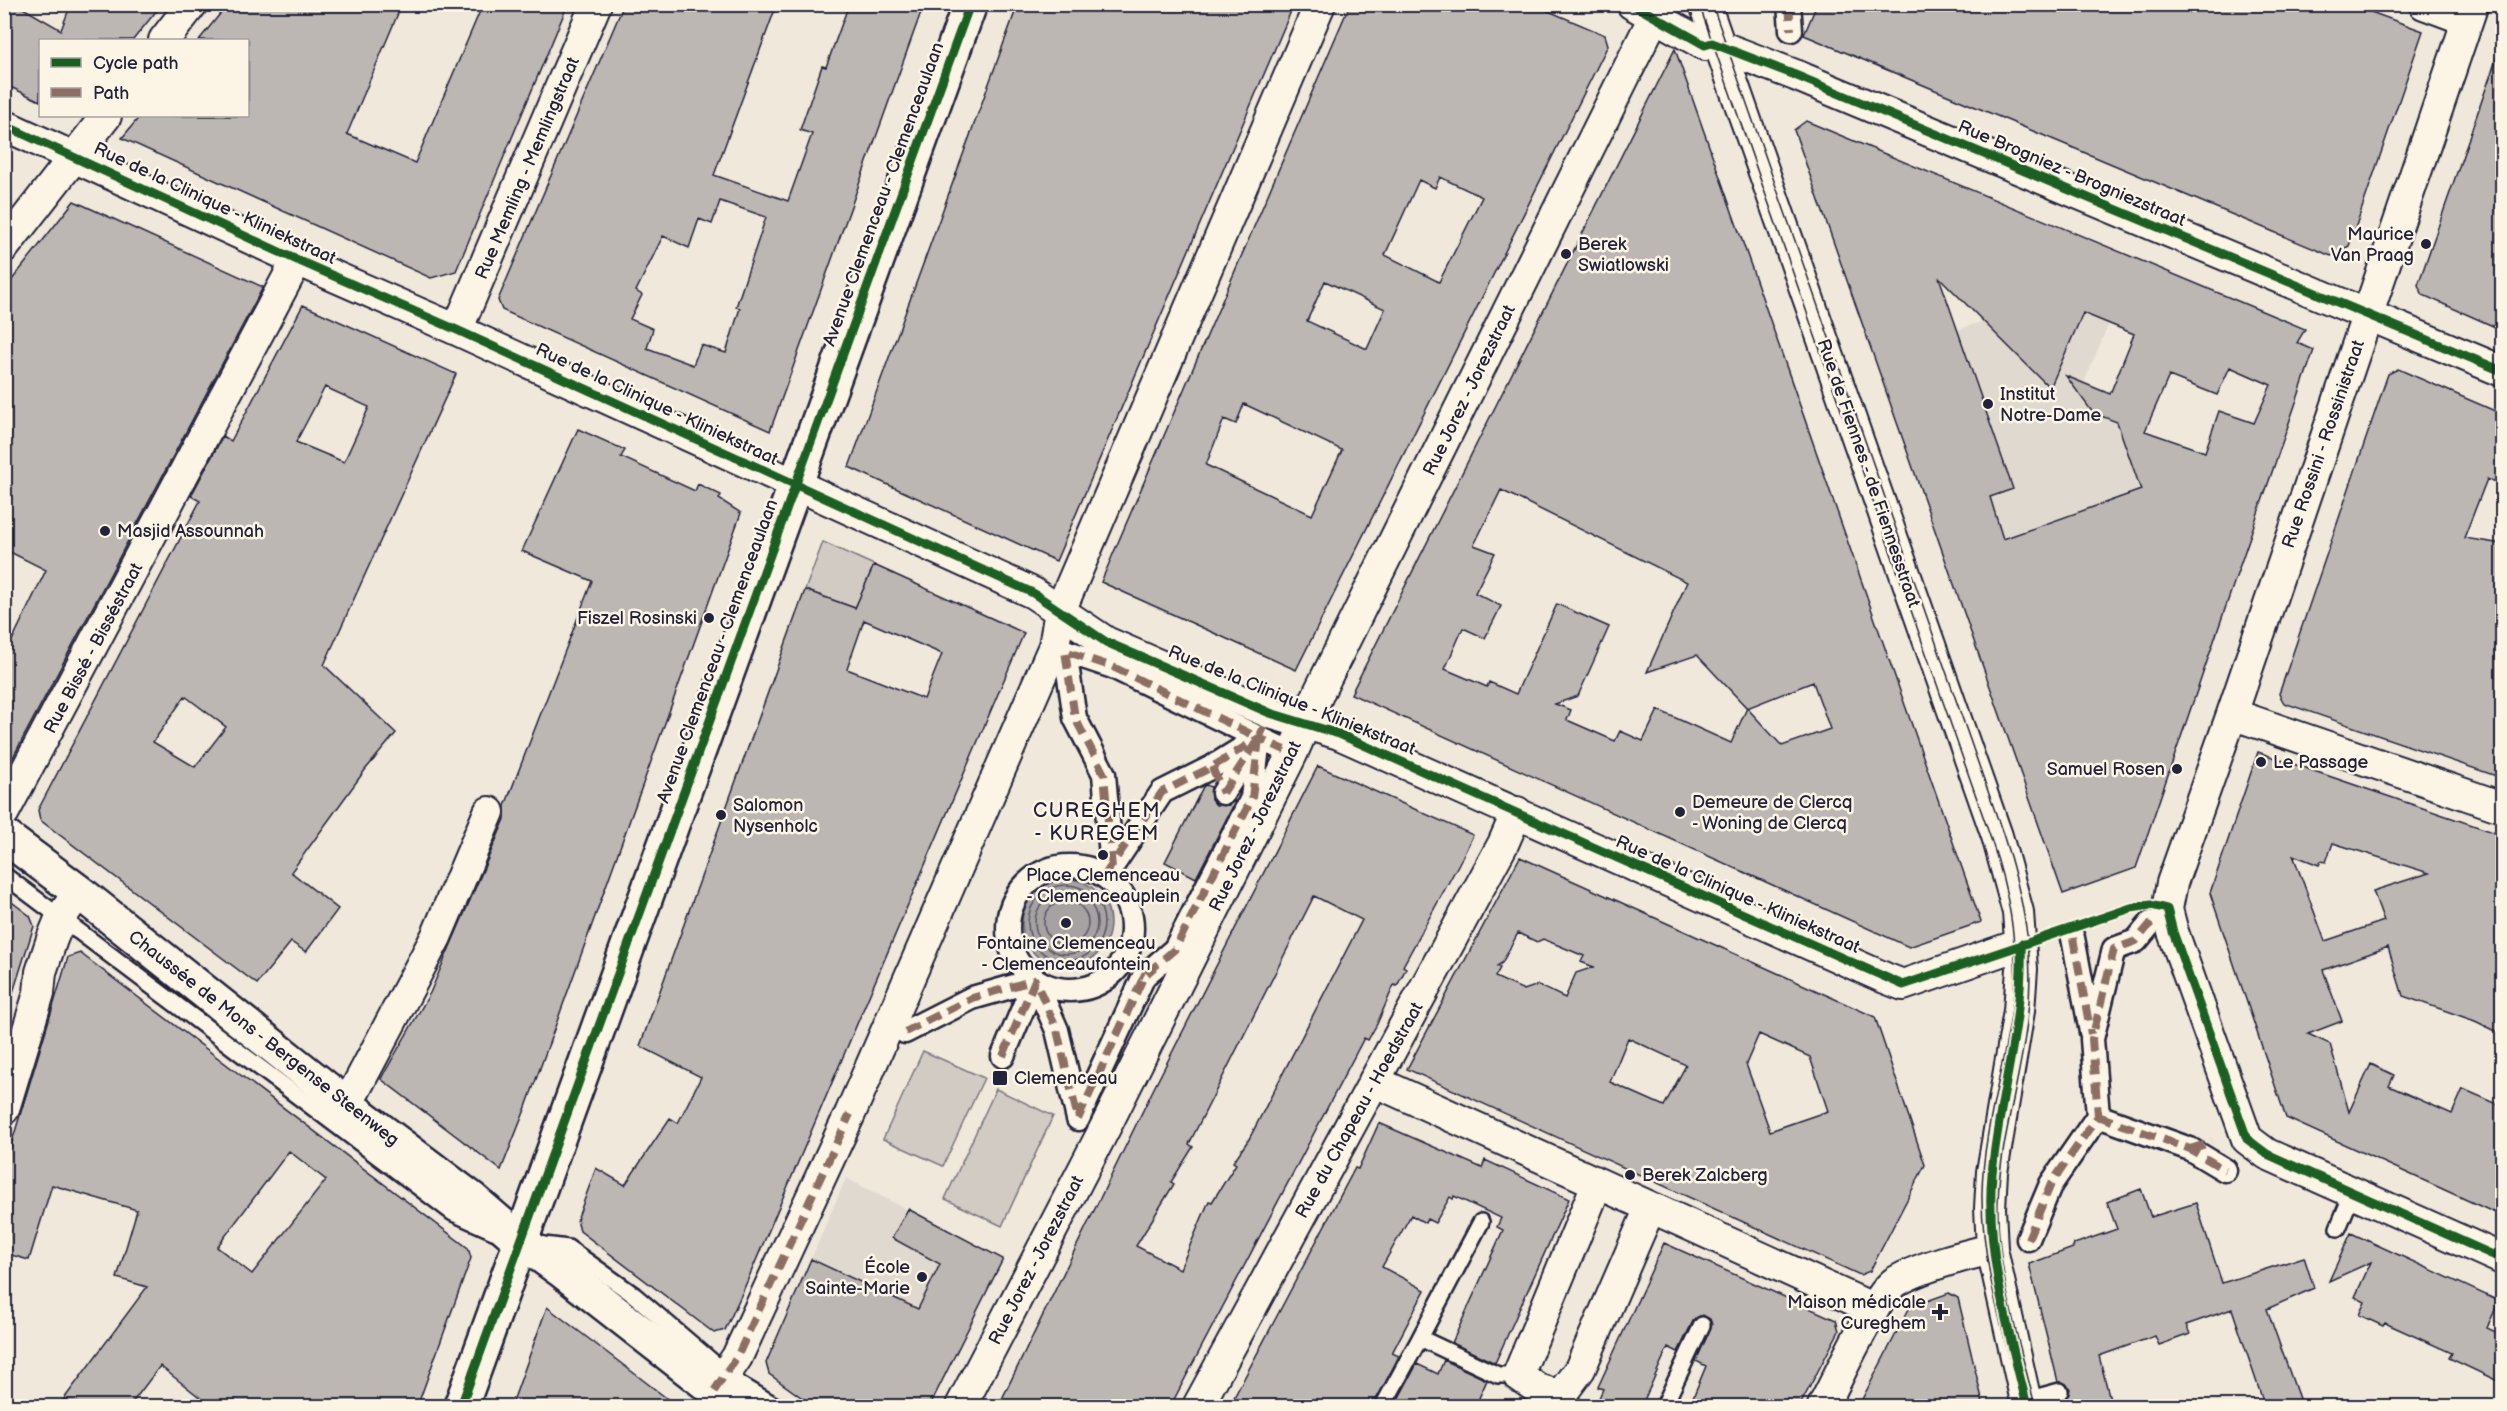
<svg xmlns="http://www.w3.org/2000/svg" width="2507" height="1411" viewBox="0 0 2507 1411" font-family="'Balsamiq Sans',sans-serif">
	<style>
		.built { fill: #e0d9cf }
		.green { fill: #d1cbc3; stroke: #7a767f; stroke-width: 1.5 }
		.water { fill: #a6a2a2; stroke: #716f79; stroke-width: 1.5 }
		.lines { fill: none; stroke-linecap: round; stroke-linejoin: round }
		.shore { stroke: #575564; stroke-width: 1.5 }
		.building { fill: #bcb7b3; stroke: #22223b; stroke-width: 1.5; fill-rule: evenodd }
		.service-casing { stroke: #22223b; stroke-width: 20 }
		.pedestrian-casing { stroke: #22223b; stroke-width: 27 }
		.minor-casing { stroke: #22223b; stroke-width: 34 }
		.tertiary-casing { stroke: #22223b; stroke-width: 38 }
		.secondary-casing { stroke: #22223b; stroke-width: 38 }
		.service { stroke: #fcf5e5; stroke-width: 15 }
		.pedestrian { stroke: #fcf5e5; stroke-width: 22 }
		.minor { stroke: #fcf5e5; stroke-width: 30 }
		.tertiary { stroke: #fcf5e5; stroke-width: 33 }
		.secondary { stroke: #fcf5e5; stroke-width: 33 }
		.tram { stroke: #22223b; stroke-width: 1.5 }
		.quiet { stroke: #8d6e63; stroke-width: 8; stroke-dasharray: 15 8; stroke-linecap: butt }
		.cycleway-casing { stroke: #fcf5e5; stroke-width: 13 }
		.cycleway { stroke: #1b5e20; stroke-width: 9 }
		.poi-dot { fill: #22223b; stroke: #fcf5e5; stroke-width: 2 }
		.labels { text-anchor: middle; stroke-width: 5; stroke-linejoin: round; paint-order: stroke }
		.street-label { font-size: 18px; fill: #22223b; stroke: #fcf5e5 }
		.poi-label { font-size: 18px; fill: #22223b; stroke: #fcf5e5; text-anchor: start }
		.neighbourhood-label { font-size: 20px; letter-spacing: 1.5px; fill: #22223b; stroke: #fcf5e5 }
	</style>
	<rect width="100%" height="100%" fill="#efe8db"/>
	<filter id="ink" filterUnits="userSpaceOnUse"><feTurbulence type="fractalNoise" baseFrequency=".0167" numOctaves="2"/><feDisplacementMap in="SourceGraphic" scale="12" xChannelSelector="R" yChannelSelector="G"/><feConvolveMatrix kernelMatrix="1 2 1 2 8 2 1 2 1" color-interpolation-filters="sRGB"/></filter>
	<g filter="url(#ink)">
		<path class="built" d="M2040,218l96,41 -57,135 14,19 93,33 -37,109 -146,-16 -13,-42 -59,21 -56,-158 108,-39 31,-43z
			M846,1178l157,81 -74,147h-109l-9,-147z"/>
		<path class="green" d="M823,542l51,23 -19,43 -50,-18z
			M923,1051l61,27 -41,88 -60,-27z
			M996,1089l57,27 -51,110 -57,-27z"/>
		<path class="water" d="M1022 923a44 44 0 1 1 88 0a44 44 0 1 1-88 0Z"/>
		<g class="lines">
			<path class="shore" d="M1028 923a38 38 0 1 1 76 0a38 38 0 1 1-76 0Z
				M1035 923a31 31 0 1 1 62 0a31 31 0 1 1-62 0Z
				M1044 923a22 22 0 1 1 44 0a22 22 0 1 1-44 0Z"/>
		</g>
		<path class="building" d="M4,4h12l45,26 10,-26h91l-29,36h-93v61l-36,-17z
			M228,4h174l-55,130 68,29 68,-159h85l-112,267 -25,7 -309,-140 18,-22h108v-76h-49z
			M624,4h153l-63,171 74,26 24,-67 -12,-4 22,-64 4,1 23,-63h75l-154,427 -268,-121 -4,-10zM720,201l46,16 -30,90 4,1 -14,45 -25,-8 -8,20 -46,-17 6,-19 -23,-10 12,-24 -6,-4 27,-55 26,12 10,-29 13,5z
			M1018,4h276l-238,557 -207,-94z
			M1350,4h182l73,31 3,10 -312,625 -195,-88zM1440,177l42,20 -43,85 -54,-27 34,-75 16,8zM1325,281l60,28 -18,40 -60,-28zM1244,404l98,46 -30,65 -106,-50 18,-46 12,5z
			M1817,4h532l74,27 -74,215 -18,10 -527,-221z
			M1675,49l306,873 -72,25 -558,-253zM1501,490l186,92 -40,90 50,-17 50,53 -16,35 -73,-33 -15,31 -23,-10 -5,10 -48,-21 4,-10 -16,-6 23,-8 31,-69 -52,-23 -41,90 -27,-12 -2,5 -42,-18 18,-41 22,10 16,-32 -26,-13 20,-40 -21,-8zM1813,682l17,47 -48,17 -35,-38z
			M2499,51l3,1v278l-79,-35 -5,-10z
			M1806,121l499,208 -8,14 17,7 -178,518 -73,26 -269,-764zM1939,277l111,111 33,-75 51,21 -24,60 -44,-18 27,37 24,9 24,68 -138,49 -13,-42 23,-8zM2230,367l41,18 -17,38 -35,-12 -14,41 -60,-21 24,-55 48,19z
			M74,201l189,86 -259,487v-117l42,-87 -42,-21v-259z
			M303,305l153,69 -132,291 72,68 -31,37 -74,102 47,37 -32,43 -15,-10 -34,42 -217,-164 -2,-10 162,-309 -9,-5 32,-60 8,5zM325,387l44,20 -25,55 -48,-20zM185,696l41,31 -31,40 -42,-25z
			M2398,369l104,45v72l-15,-7 -23,59 38,6v234l-218,-75 -5,-9 109,-320z
			M578,429l47,21 -4,7 74,34 3,-7 23,11 -2,4 22,14 -215,594 -25,63 -120,-91 49,-86 75,-174v-13l87,-225 -70,-30z
			M874,565l150,68 -281,658 -18,39 -11,3 -134,-102 -3,-11 19,-52 29,17 45,-67 8,5 23,-46 -61,-31 165,-456 50,18zM864,620l78,34 -18,45 -77,-30z
			M2258,752l244,83v199l-27,-13 -72,-25 -15,-49 -65,23 19,51 -34,13 22,10 19,68 22,-48 23,11 -5,11 63,28 11,-25 39,17v110l-216,-98 -76,-225zM2333,843l96,30 -56,18 11,30 -59,20 -32,-86 26,10 2,-4 5,1z
			M1318,766l155,69 -10,21 -60,110 3,2 -9,18 -3,-1 -17,39 -9,16 -4,-2 -194,369h-172l155,-317zM1314,896l48,24 -113,219 -16,23 3,2 -24,38 -3,-1 -29,68 -44,-23 38,-62 -3,-2 22,-35 -4,-3z
			M1206,785l5,2v12l5,6h13l7,-5 -40,78 -31,-16 38,-75z
			M1520,857l355,160 50,148 -55,106 -10,4 -453,-206zM1518,933l19,9 6,-3 41,17 -3,6 13,5 -18,6 -11,25 -27,-13 -14,5 -29,-13 5,-9 -3,-2 5,-3zM1759,1034l51,23 18,54 -58,20 -24,-67zM1628,1038l58,27 -22,41 -54,-24z
			M4,896l26,20 4,10 -24,76 -6,-1z
			M80,953l388,295 3,10 -54,149h-205l-52,-41 -31,41h-71l89,-120 -30,-9 20,-68 -85,-25 -23,75 -25,-7v-85l64,-211zM289,1151l37,29 -74,94 -35,-27z
			M1379,1123l103,45 3,-8 84,39 -74,164 -43,-20 51,-113 -6,-3 4,-9 -47,-22 -1,3 -3,-2 -15,26 -8,-4 -2,4 -14,-8 -29,52 43,23 -33,63 7,3 -26,51h-144l126,-239 3,1z
			M2141,1189l10,28 45,-14 26,80 82,-26 10,31 -47,21 35,98h-37l-33,-98 -46,16 4,9 -31,11 -4,-9 -56,20 13,51h-47l-2,-7 6,-6 1,-5 -4,-5 -8,-2 -29,-118 44,-16 1,-4 43,-15 -10,-27z
			M908,1209l95,50 -74,148h-114l-46,-33 -3,-11 45,-104 107,50 22,-45 -48,-26z
			M2351,1233l148,68 -12,27 15,7v48l-53,-25 3,-5 -67,-30 -2,3 -24,-11 6,-13 -10,-5 16,-35 -42,19z
			M1664,1243l172,77 3,11 -40,76h-110l17,-41 -10,-5 16,-36 -2,-6 -8,-4 -9,6 -15,31 -10,-5 -27,60h-46l8,-18 -5,-2z
			M1949,1293l9,5 26,109h-126l52,-100z
			M547,1307l92,70 39,30h-167z
			M1444,1360l43,20 -12,27h-81l23,-43 21,10z"/>
		<g class="lines">
			<g class="service-casing">
				<path id="service" d="M4,875l449,338 40,18
					M1481,1222l-61,116 78,37h20
					M2338,1228l15,-36
					M536,1244l32,4 66,47 102,87 40,24
					M1560,1396l15,10
					M2026,1400l34,-9
					M1383,1406l37,-68
					M1664,1406l38,-81"/>
			</g>
			<g class="pedestrian-casing">
				<path id="pedestrian" d="M1789,4l2,26
					M1223,793l32,-49
					M1008 928a62 62 0 1 1 124 0a62 62 0 1 1-124 0Z
					M1112,868l-8,-94 -29,-56 -10,-67 48,16 146,71
					M1109,871l53,-79 50,-25 47,-29 26,12
					M2073,938l18,94
					M905,1032l67,-34 63,-18
					M1003,1056l32,-76 22,50 21,89
					M2098,1116l92,33 35,21
					M1078,1119l66,-143 31,-27 77,-151 7,-60
					M2028,1239l23,-55 47,-68 -6,-77 22,-90 22,-8 15,-18"/>
			</g>
			<g class="minor-casing">
				<path id="minor" d="M1632,4l73,41 7,-2 83,32 707,296
					M1705,4l292,832 21,76 4,57 -3,42 -27,161 -2,36 2,41 35,157
					M2424,4l43,16
					M2473,4l-241,710 -60,169 -5,26 6,23 74,207 20,15 235,105
					M164,40l28,-36
					M4,125l293,135 160,70 576,263 73,49 164,71 69,21 546,244 18,7 118,-41
					M4,247l102,-131
					M457,330l139,-326
					M2232,714l270,93
					M4,812l293,-552
					M1374,1081l500,228
					M347,1105l89,-168 53,-125
					M4,1109l35,-116 2,-21 11,-33 9,-22 18,-25
					M1597,1184l-79,191 20,14 22,7 20,-27 70,-161
					M714,1391l23,-34 113,-243 204,-468 6,-35 260,-607
					M961,1406l147,-284 184,-368 28,-64 334,-673
					M1198,1406l305,-562 14,-32
					M1823,1406c14,-25 52,-111 72,-124 27,-16 67,-26 97,-33"/>
			</g>
			<g class="tertiary-casing">
				<path id="tertiary" d="M461,1406l509,-1402"/>
			</g>
			<g class="secondary-casing">
				<path id="secondary" d="M4,836l75,56 268,213 125,94 50,43 39,28 174,136"/>
			</g>
			<use href="#service" class="service"/>
			<use href="#pedestrian" class="pedestrian"/>
			<use href="#minor" class="minor"/>
			<use href="#tertiary" class="tertiary"/>
			<use href="#secondary" class="secondary"/>
			<path class="tram" d="M1699,4l292,835c17,50 27,99 23,152 -6,68 -31,133 -32,202 -1,72 23,144 40,213
				M1712,4l291,830c20,61 33,123 24,188 -7,60 -27,119 -29,179 -2,70 21,139 37,205"/>
			<path class="quiet" d="M1789,4l2,26
				M1212,767l11,26
				M1223,793l36,-55 5,-11
				M1112,868l-8,-94 -29,-56 -10,-67 48,16 146,71
				M1104,876l58,-84 50,-25 47,-29 26,12
				M2073,938l18,96
				M1120,964l24,12
				M905,1032l67,-34 63,-18
				M1003,1056l32,-76 22,50 21,89
				M2098,1116l92,33 35,21
				M1078,1119l66,-143 31,-27 77,-151 7,-60
				M2190,1149l22,-7
				M2028,1239l23,-55 47,-68 -6,-77 22,-90 22,-8 15,-18
				M714,1391l23,-34 113,-243"/>
			<g class="cycleway-casing">
				<path id="cycleway" d="M1632,4l73,41 7,-2 83,32 707,296
					M4,125l293,135 160,70 576,263 73,49 164,71 69,21 564,251 228,-77 20,-3 16,4 6,23 74,207 20,15 235,105
					M2021,944c3,78 -22,152 -29,230 -7,77 17,158 35,232
					M461,1406l509,-1402"/>
			</g>
			<use href="#cycleway" class="cycleway"/>
		</g>
	</g>
	<g class="poi-dot">
		<circle cx="2426" cy="244" r="6"/>
		<circle cx="1566" cy="254" r="6"/>
		<circle cx="1988" cy="404" r="6"/>
		<circle cx="105" cy="531" r="6"/>
		<circle cx="709" cy="618" r="6"/>
		<circle cx="2261" cy="762" r="6"/>
		<circle cx="2177" cy="769" r="6"/>
		<circle cx="1680" cy="812" r="6"/>
		<circle cx="721" cy="815" r="6"/>
		<circle cx="1103" cy="855" r="6"/>
		<circle cx="1066" cy="923" r="6"/>
		<rect x="992" y="1070" width="16" height="16" rx="3"/>
		<circle cx="1630" cy="1175" r="6"/>
		<circle cx="922" cy="1277" r="6"/>
		<path d="M1937 1303h6v6h6v6h-6v6h-6v-6h-6v-6h6z"/>
	</g>
	<g class="labels">
		<g class="street-label">
			<text transform="translate(527 168) rotate(-67)" y="6">Rue Memling - Memlingstraat</text>
			<text transform="translate(2072 173) rotate(23)" y="6">Rue Brogniez - Brogniezstraat</text>
			<text transform="translate(883 194) rotate(-70)" y="6">Avenue Clemenceau - Clemenceaulaan</text>
			<text transform="translate(215 203) rotate(25)" y="6">Rue de la Clinique - Kliniekstraat</text>
			<text transform="translate(1469 390) rotate(-64)" y="6">Rue Jorez - Jorezstraat</text>
			<text transform="translate(657 404) rotate(25)" y="6">Rue de la Clinique - Kliniekstraat</text>
			<text transform="translate(2323 444) rotate(-71)" y="6">Rue Rossini - Rossinistraat</text>
			<text transform="translate(1869 473) rotate(71)" y="6">Rue de Fiennes - de Fiennesstraat</text>
			<text transform="translate(93 648) rotate(-62)" y="6">Rue Bissé - Bisséstraat</text>
			<text transform="translate(717 651) rotate(-70)" y="6">Avenue Clemenceau - Clemenceaulaan</text>
			<text transform="translate(1292 700) rotate(22)" y="6">Rue de la Clinique - Kliniekstraat</text>
			<text transform="translate(1255 826) rotate(-64)" y="6">Rue Jorez - Jorezstraat</text>
			<text transform="translate(1738 894) rotate(24)" y="6">Rue de la Clinique - Kliniekstraat</text>
			<text transform="translate(264 1038) rotate(38)" y="6">Chaussée de Mons - Bergense Steenweg</text>
			<text transform="translate(1359 1110) rotate(-61)" y="6">Rue du Chapeau - Hoedstraat</text>
			<text transform="translate(1036 1260) rotate(-63)" y="6">Rue Jorez - Jorezstraat</text>
		</g>
		<g class="poi-label">
			<text x="2414" y="240" text-anchor="end">Maurice<tspan x="2414" dy="21">Van Praag</tspan></text>
			<text x="1578" y="250">Berek<tspan x="1578" dy="21">Swiatlowski</tspan></text>
			<text x="2000" y="400">Institut<tspan x="2000" dy="21">Notre-Dame</tspan></text>
			<text x="117" y="537">Masjid Assounnah</text>
			<text x="697" y="624" text-anchor="end">Fiszel Rosinski</text>
			<text x="2273" y="768">Le Passage</text>
			<text x="2165" y="775" text-anchor="end">Samuel Rosen</text>
			<text x="1692" y="808">Demeure de Clercq<tspan x="1692" dy="21">- Woning de Clercq</tspan></text>
			<text x="733" y="811">Salomon<tspan x="733" dy="21">Nysenholc</tspan></text>
			<text x="1103" y="881" text-anchor="middle">Place Clemenceau<tspan x="1103" dy="21">- Clemenceauplein</tspan></text>
			<text x="1066" y="949" text-anchor="middle">Fontaine Clemenceau<tspan x="1066" dy="21">- Clemenceaufontein</tspan></text>
			<text x="1014" y="1084">Clemenceau</text>
			<text x="1642" y="1181">Berek Zalcberg</text>
			<text x="910" y="1273" text-anchor="end">École<tspan x="910" dy="21">Sainte-Marie</tspan></text>
			<text x="1926" y="1308" text-anchor="end">Maison médicale<tspan x="1926" dy="21">Cureghem</tspan></text>
		</g>
		<g class="neighbourhood-label">
			<text x="1097" y="817">CUREGHEM<tspan x="1097" dy="23">- KUREGEM</tspan></text>
		</g>
	</g>
	<rect width="2507" height="1411" fill="none" stroke="#fcf5e5" stroke-width="24"/>
	<rect x="12" y="12" width="2483" height="1387" fill="none" stroke="#22223b" stroke-width="2" filter="url(#ink)"/>
	<rect x="39" y="39" width="210" height="78" fill="#fcf5e5" stroke="#a5a1a1" stroke-width="1.5"/>
	<rect x="51" y="58" width="30" height="9" fill="#1b5e20" stroke="#a5a1a1" stroke-width="1.5"/>
	<text x="93" y="69" font-size="18" fill="#22223b">Cycle path</text>
	<rect x="51" y="88" width="30" height="9" fill="#8d6e63" stroke="#a5a1a1" stroke-width="1.5"/>
	<text x="93" y="99" font-size="18" fill="#22223b">Path</text>
</svg>
